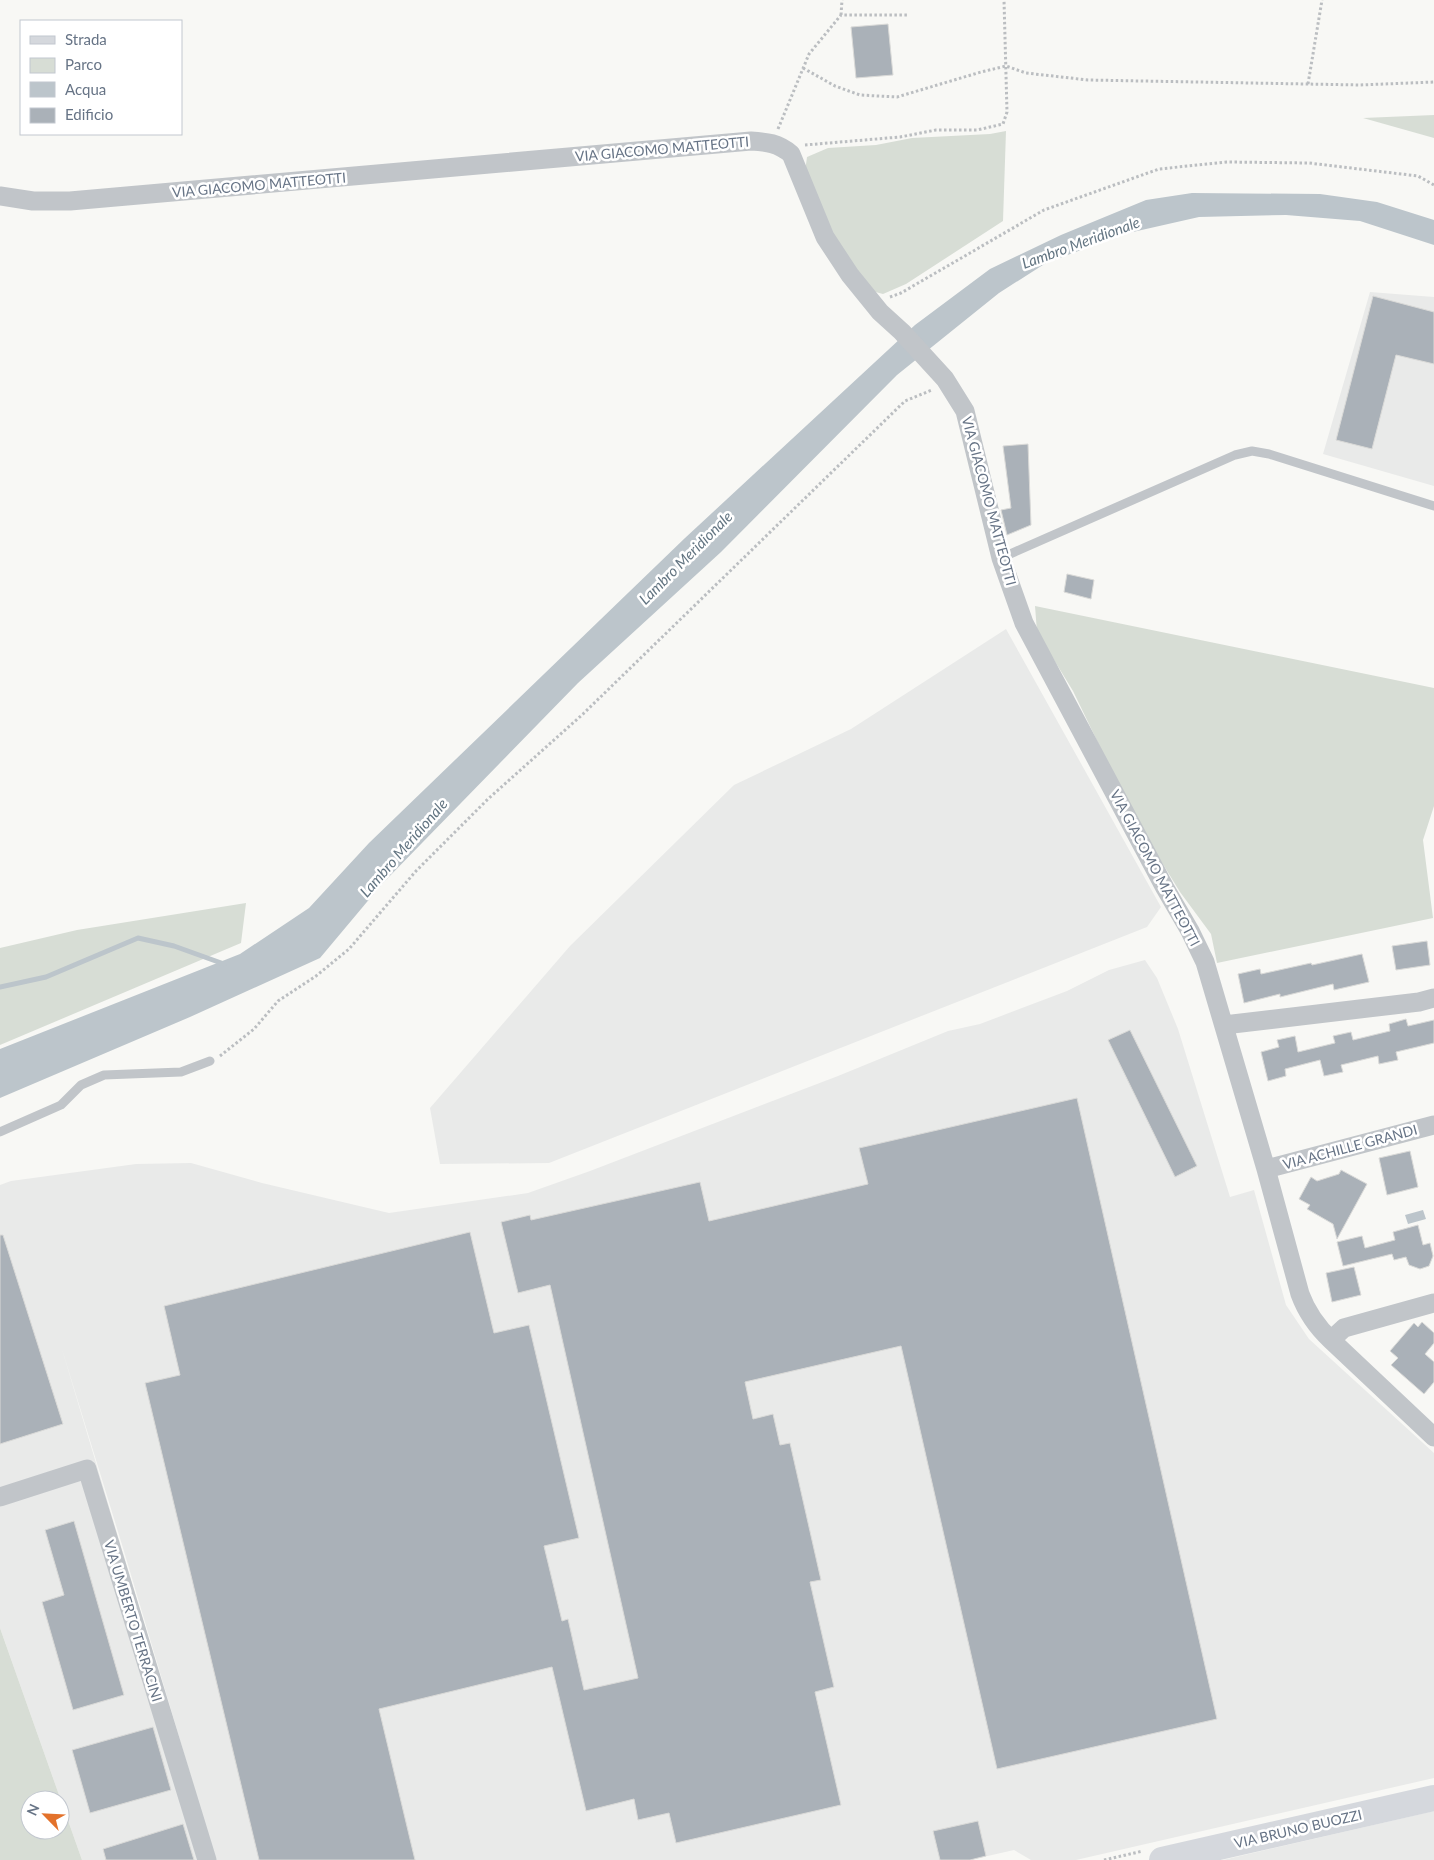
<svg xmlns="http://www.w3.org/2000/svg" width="1434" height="1860" viewBox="0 0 1434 1860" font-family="Lato,sans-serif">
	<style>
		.built { fill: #e9eae9; fill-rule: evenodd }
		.green { fill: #d7ddd5; fill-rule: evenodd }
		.water { fill: #bcc5cb }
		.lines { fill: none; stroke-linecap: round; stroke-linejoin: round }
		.stream { stroke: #bcc5cb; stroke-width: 5 }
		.building { fill: #aab1b8; stroke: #dadad8 }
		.path { stroke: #bbbec1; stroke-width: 3; stroke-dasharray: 2.5 2.5; stroke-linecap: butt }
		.lane { stroke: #c1c5c9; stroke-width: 9 }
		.street { stroke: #c1c5c9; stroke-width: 19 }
		.secondary { stroke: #d5d8dd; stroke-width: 26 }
		.labels { text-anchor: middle; stroke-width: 5; stroke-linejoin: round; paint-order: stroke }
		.street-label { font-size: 14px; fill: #677486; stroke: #fff }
		.water-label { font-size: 15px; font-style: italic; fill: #637582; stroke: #fff }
	</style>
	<rect width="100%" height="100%" fill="#f8f8f5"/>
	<path class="built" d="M1370,292l64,5v189l-111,-32z
		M1006,629l155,278 -14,20 -598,236 -109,1 -10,-56 140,-162 164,-161 117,-56z
		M1145,960l12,18 21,51 52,168 24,-7 32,115 23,34 125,114v325l-358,82h-45l-17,-10 -44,10h-888l-82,-232v-443l11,-4 125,-17 55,-1 71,20 127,30 139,-20 62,-22 248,-95 110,-45 32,-7 87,-33 42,-21zM61,1346l62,202 79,266h-1z
		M1434,1811v49h-211z"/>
	<path class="green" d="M1434,115v23l-71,-20z
		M1006,131l-3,90 -97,63 -23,10 -15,-4 -30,-44 -33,-74 2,-15 21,-9 48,-3 36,-7 78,-4z
		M1035,606l399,82v118l-11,34 10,78 -216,45 -6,-29 -31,-42 -46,-75 -61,-126 -36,-59z
		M246,903l-5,40 -241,102v-97l77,-18z
		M0,1628l82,232h-82zM30,1800h30v30h-30z"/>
	<path class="water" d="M1192,193l128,1 57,8 57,18v25l-74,-24 -74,-6 -87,2 -75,17 -78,29 -47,30 -102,82 -176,177 -143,131 -196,201 -62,74 -130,59 -190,81v-49l240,-95 69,-46 60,-65 316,-305 230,-213 75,-56 71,-34 85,-35z
		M1423,1210l3,9 -18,5 -3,-9z"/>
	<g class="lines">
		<path class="stream" d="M0,987l46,-10 92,-39 36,8 50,18"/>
	</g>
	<path class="building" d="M888,24l5,51 -37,3 -5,-51z
		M1373,296l61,16v52l-38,-9 -24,94 -36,-9z
		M1028,444l3,81 -24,10 -6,-25 10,-2 -8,-62z
		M1067,574l27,6 -3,19 -27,-7z
		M1427,941l3,24 -34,5 -4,-24z
		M1362,954l7,28 -35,8 -1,-6 -53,13v-3l-36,9 -6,-29 22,-5 1,5 50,-11 1,2z
		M1406,1019l2,7 26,-6v23l-38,9 2,8 -19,4 -1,-8 -37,9 2,7 -19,4 -4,-16 -35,9 1,7 -18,5 -7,-29 18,-5 -2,-7 18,-4 3,16 37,-9 -2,-7 18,-4 2,8 37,-9 -1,-7z
		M1130,1030l67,136 -22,11 -67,-137z
		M1077,1098l140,621 -220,50 -96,-423 -156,36 8,37 20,-5 7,31 10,-2 31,137 -11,2 24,105 -19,5 26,113 -165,38 -7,-30 -31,7 -4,-21 -48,12 -34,-144 -173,42 36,151h-156l-114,-477 35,-8 -16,-69 306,-74 24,101 35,-8 50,213 -35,8 18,75 6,-2 16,71 54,-12 -88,-393 -32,8 -17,-71 29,-7 1,5 169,-38 9,39 159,-37 -9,-36z
		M1410,1151l8,36 -31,8 -8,-37z
		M1341,1170l26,14 -30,55 -4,-15 -26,-15 3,-4 -11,-6 12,-22 6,4 22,-7z
		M1418,1225l5,20 7,-2 3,13 -4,10 -9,3 -11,-4 -3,-8 -12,3 -2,-6 -49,12 -6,-24 25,-6 3,12 30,-8 -2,-8z
		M0,1235h3l60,189 -63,20z
		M1354,1267l7,28 -29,7 -6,-29z
		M1422,1322l12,11v10l-9,11 9,8v20l-10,12 -33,-29 7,-7 -8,-7 24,-28 4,4z
		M74,1521l50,174 -51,15 -31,-108 22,-7 -19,-65z
		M153,1727l18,63 -81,23 -18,-63z
		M978,1821l8,35 -16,4h-30l-7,-29z
		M183,1824l11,36h-88l-3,-11z"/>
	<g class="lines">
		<path class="path" d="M841,15l1,-15
			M803,68l32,18 25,9 37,2 84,-25 25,-6 20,7 62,7 272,5 74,-3
			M1308,84l14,-84
			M778,129l31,-75 32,-39h66
			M805,145l95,-8 36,-7h41l26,-6 4,-12 -3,-112
			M890,297l11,-4 143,-83 115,-41 68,-7 82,1 109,13 16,9
			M220,1056l34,-27 24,-28 38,-25 33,-27 67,-78 72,-72 95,-85 322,-313 27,-11
			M1104,1860l39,-9"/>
		<path class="lane" d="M1001,558l234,-103 17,-4 17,3 165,52
			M0,1132l61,-27 20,-20 23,-10 77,-3 29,-11"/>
		<path class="street" d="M0,196l33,5h37l681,-60c16,1 27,2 40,13l34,83 25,38 30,37 22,20 43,47 20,32 36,147 23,65 141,265 25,43 15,31 61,207 34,125c7,19 16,32 31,46l103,97
			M1224,1025l195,-23 15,-4
			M1266,1169l168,-44
			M1331,1340l13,-12 90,-25
			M0,1497l87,-28 120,391"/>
		<path class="secondary" d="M1162,1860l272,-62"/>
	</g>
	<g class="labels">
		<g class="street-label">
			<text transform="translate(662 149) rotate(-5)" y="5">VIA GIACOMO MATTEOTTI</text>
			<text transform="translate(259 185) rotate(-5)" y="5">VIA GIACOMO MATTEOTTI</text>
			<text transform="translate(989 501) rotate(75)" y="5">VIA GIACOMO MATTEOTTI</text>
			<text transform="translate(1155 868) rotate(62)" y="5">VIA GIACOMO MATTEOTTI</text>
			<text transform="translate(1350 1147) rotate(-15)" y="5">VIA ACHILLE GRANDI</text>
			<text transform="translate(133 1621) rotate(73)" y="5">VIA UMBERTO TERRACINI</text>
			<text transform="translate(1298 1829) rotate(-13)" y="5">VIA BRUNO BUOZZI</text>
		</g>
		<g class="water-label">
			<text transform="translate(1081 243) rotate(-20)" y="5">Lambro Meridionale</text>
			<text transform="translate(686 558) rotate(-45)" y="5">Lambro Meridionale</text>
			<text transform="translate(404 848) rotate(-49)" y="5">Lambro Meridionale</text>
		</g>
	</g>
	<rect x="20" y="20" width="162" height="115" fill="#ffffff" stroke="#c2c7cf"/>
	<rect x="30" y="36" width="25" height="8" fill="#d5d8dd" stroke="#c2c7cf"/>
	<text x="65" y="45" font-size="15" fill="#677486">Strada</text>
	<rect x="30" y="58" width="25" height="15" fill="#d7ddd5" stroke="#c2c7cf"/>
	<text x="65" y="70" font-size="15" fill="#677486">Parco</text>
	<rect x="30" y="82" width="25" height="15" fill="#bcc5cb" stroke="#c2c7cf"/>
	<text x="65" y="95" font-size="15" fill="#677486">Acqua</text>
	<rect x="30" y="108" width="25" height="15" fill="#aab1b8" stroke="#c2c7cf"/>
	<text x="65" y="120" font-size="15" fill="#677486">Edificio</text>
	<g transform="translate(45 1815) rotate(294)"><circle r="24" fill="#ffffff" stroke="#c2c7cf"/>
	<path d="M0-4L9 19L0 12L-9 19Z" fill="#e3722b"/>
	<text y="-8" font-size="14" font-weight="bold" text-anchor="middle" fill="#677486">N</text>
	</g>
</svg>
